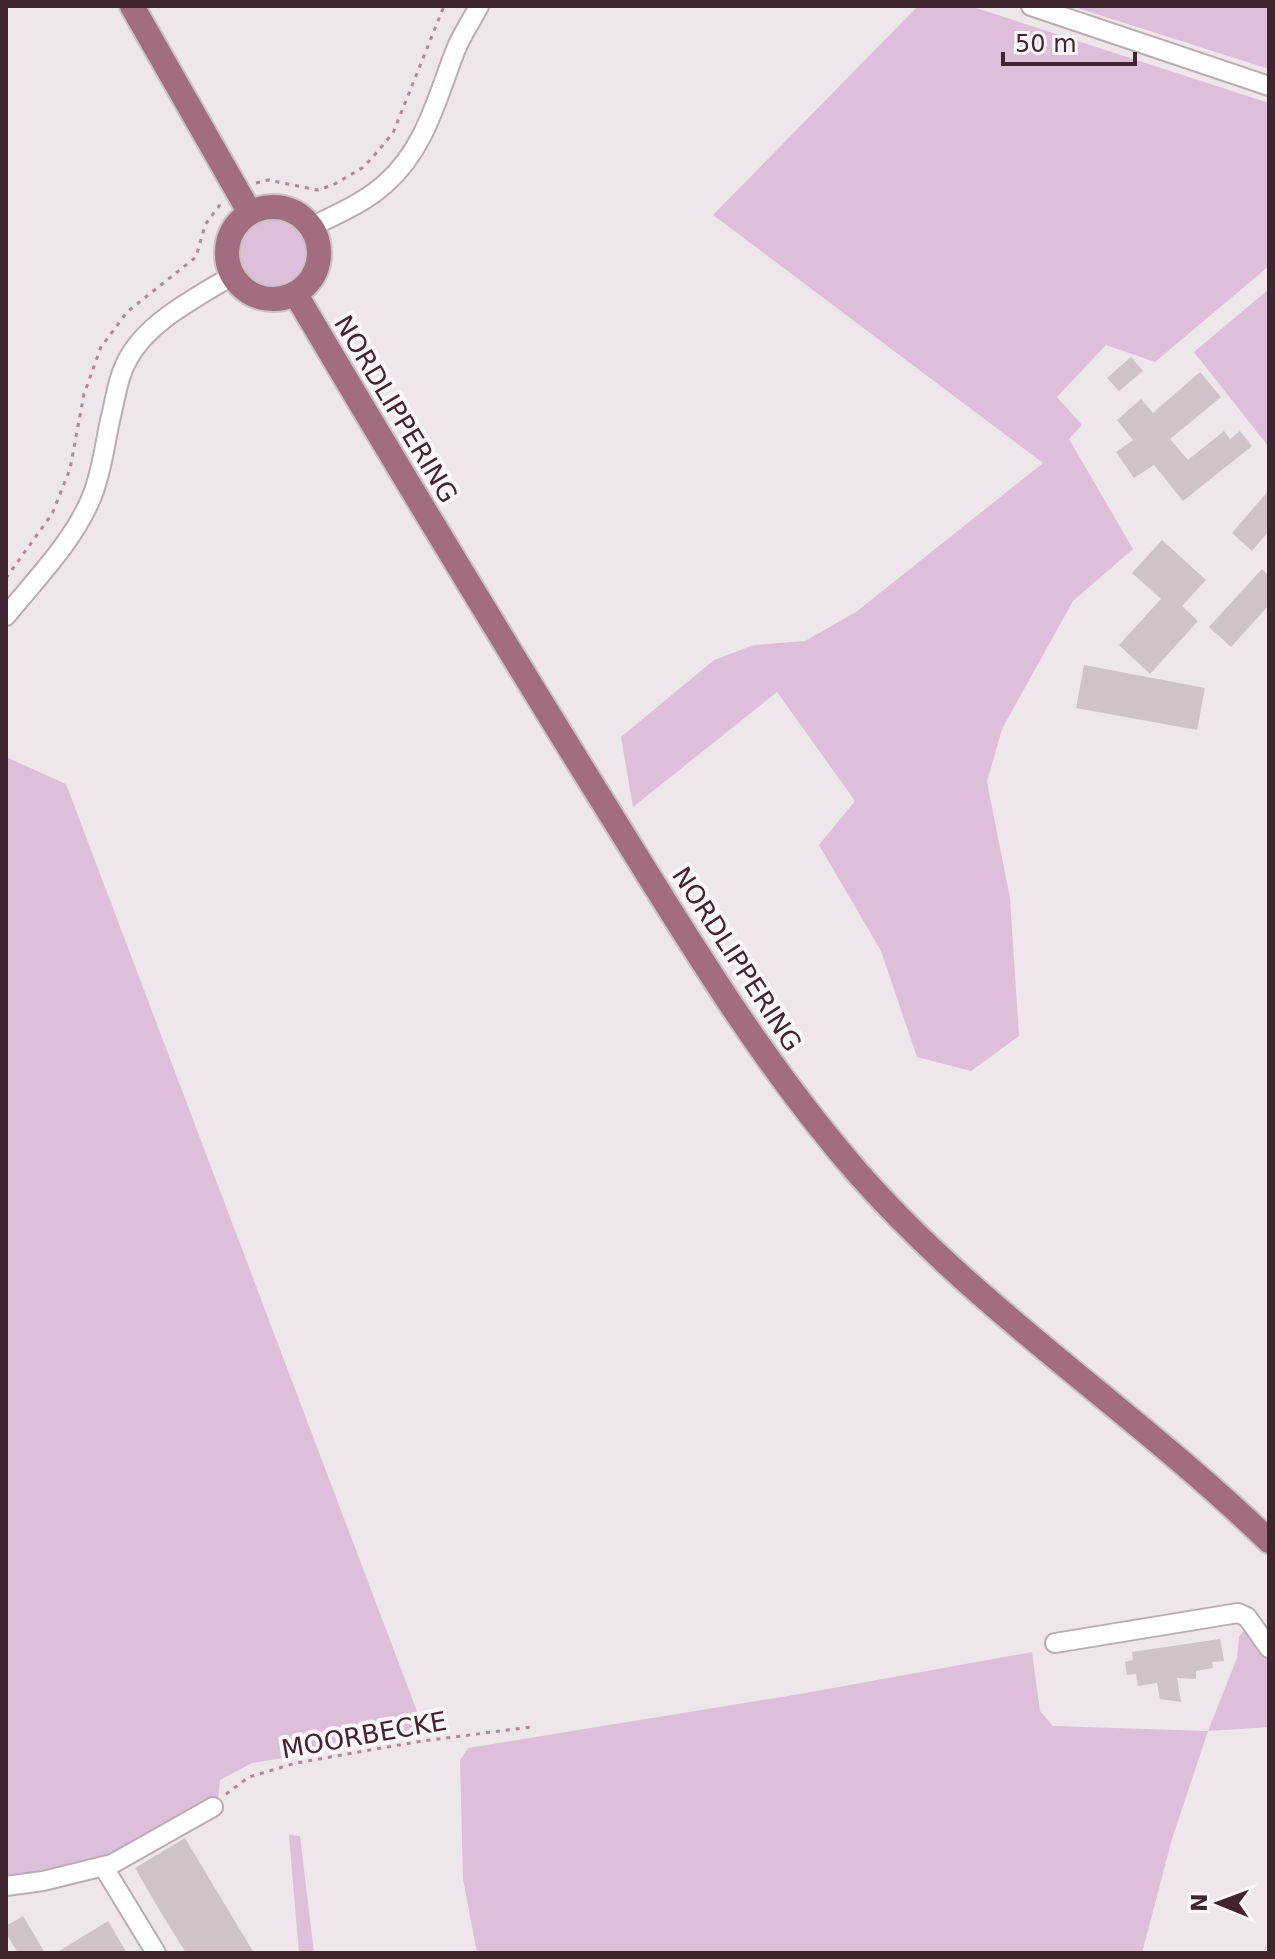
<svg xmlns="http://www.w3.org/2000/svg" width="1275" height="1959" viewBox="0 0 1275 1959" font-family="'DejaVu Sans',sans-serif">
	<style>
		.green { fill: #debfda }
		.building { fill: #cfc2c9 }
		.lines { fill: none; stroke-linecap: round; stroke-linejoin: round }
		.minor-casing { stroke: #baacb2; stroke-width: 22 }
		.major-casing { stroke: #cac2c5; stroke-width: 28 }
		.path { stroke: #b18799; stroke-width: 3; stroke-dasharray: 4 6; stroke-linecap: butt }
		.minor { stroke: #fff; stroke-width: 18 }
		.major { stroke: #a26c81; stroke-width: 24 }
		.labels { text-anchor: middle; stroke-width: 8; stroke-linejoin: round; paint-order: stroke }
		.street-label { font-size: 26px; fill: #402530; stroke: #faf6f9 }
	</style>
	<rect width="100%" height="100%" fill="#eee6ea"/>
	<path class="green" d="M918,6h52l299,97v163l-114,96 -49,-17 -49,52 25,28 -13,14 64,110 -60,52 -71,128 -15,53 23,116 9,138 -48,35 -54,-14 -36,-106 -62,-106 36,-44 -78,-109 -144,115 -12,-70 93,-77 40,-15 51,-4 51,-29 187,-149 -330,-248z
		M1071,6h198v63z
		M240 253a34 34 0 1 1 68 0a34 34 0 1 1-68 0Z
		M1269,289v156l-1,1 -74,-94z
		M6,757l60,27 360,951 -174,28 -32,17 -2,18 -110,58 -72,19 -30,2z
		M1246,1627l23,35v65l-61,4 -36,108 -30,114h-665l-14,-74 -3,-119 8,-12 332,-54 232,-42 8,59 13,15 155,5 29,-73 2,-21z
		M289,1835l11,1 14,117h-15z"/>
	<path class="building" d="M1131,357l12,14 -24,20 -12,-13z
		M1200,372l21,25 -51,42 18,21 36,-29 6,8 10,-8 12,15 -69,55 -29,-36 -20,13 -18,-26 17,-12 -16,-20 24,-21 12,14z
		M1269,490v41l-17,20 -20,-18z
		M1162,540l44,40 -24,26 16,15 -48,53 -31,-29 42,-46 -29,-26z
		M1262,569l7,7v29l-38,42 -22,-20z
		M1084,665l121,23 -8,42 -121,-22z
		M1220,1639l4,22 -12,1 1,6 -17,3v8l-19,-1 4,24 -21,-3 -3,-16 -19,3 -2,-12 -9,1 -2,-13 8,-2 -1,-8z
		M185,1838l25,42 44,73h-68l-26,-42 -25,-43z
		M23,1916l22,37h-27l-12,-20v-7z
		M108,1921l19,32h-71z"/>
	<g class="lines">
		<g class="minor-casing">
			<path id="minor" d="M1031,6l238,80
				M311,227c26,-13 53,-24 74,-43 41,-36 52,-87 71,-135 6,-15 16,-29 23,-43
				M6,616c30,-37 68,-75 86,-120 11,-27 13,-56 20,-84 4,-18 7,-37 16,-53 20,-38 70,-62 105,-84
				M1055,1643l183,-30 9,4 22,31
				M103,1866l53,87
				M6,1886l37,-5 69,-17 101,-57"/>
		</g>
		<g class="major-casing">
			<path id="major" d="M132,6l118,207
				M227 253a46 46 0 1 1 92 0a46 46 0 1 1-92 0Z
				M295,293c101,171 203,340 308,509 79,127 155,256 254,370 122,139 279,240 412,369"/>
		</g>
		<path class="path" d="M256,183l12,-3 49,10 16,-5 29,-17 10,-10 21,-25 51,-127
			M6,578l46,-64 18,-45 14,-75 17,-47 26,-35 69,-55 9,-32 17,-23
			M226,1794l23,-17 47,-14 126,-22 110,-14"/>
		<use href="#minor" class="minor"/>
		<use href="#major" class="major"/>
	</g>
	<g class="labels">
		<g class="street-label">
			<text transform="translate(396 409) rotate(59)" y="9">NORDLIPPERING</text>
			<text transform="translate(737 959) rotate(57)" y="9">NORDLIPPERING</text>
			<text transform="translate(364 1735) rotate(-10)" y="9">MOORBECKE</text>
		</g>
	</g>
	<rect width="1275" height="1959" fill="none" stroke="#402530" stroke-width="16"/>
	<g transform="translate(1219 1903) rotate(271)" stroke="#faf6f9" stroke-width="6" paint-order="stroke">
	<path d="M0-6L14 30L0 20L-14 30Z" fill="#402530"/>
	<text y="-12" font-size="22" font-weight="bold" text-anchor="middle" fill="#402530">N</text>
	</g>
	<path d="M1003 52v12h132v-12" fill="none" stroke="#402530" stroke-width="4"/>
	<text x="1015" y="52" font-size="24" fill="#402530" stroke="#faf6f9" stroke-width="6" paint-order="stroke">50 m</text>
</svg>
